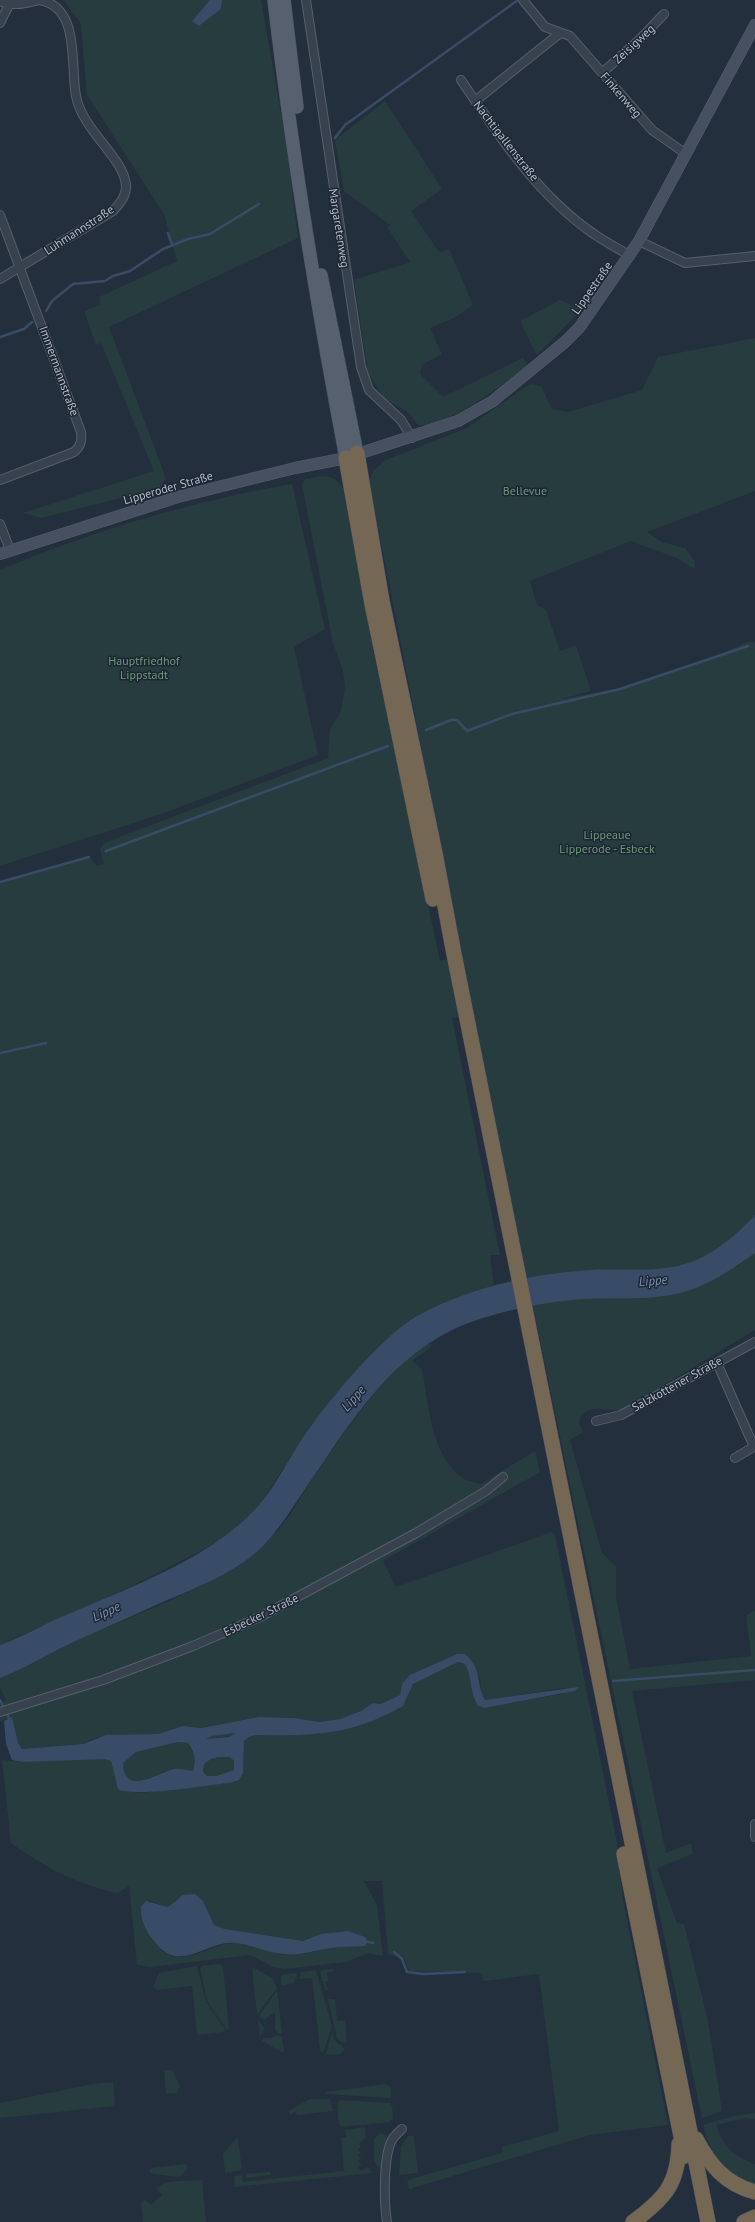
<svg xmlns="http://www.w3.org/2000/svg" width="755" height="2222" viewBox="0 0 755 2222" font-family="'PT Sans',sans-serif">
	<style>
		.green { fill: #263c3f; fill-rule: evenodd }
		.water { fill: #394c67; fill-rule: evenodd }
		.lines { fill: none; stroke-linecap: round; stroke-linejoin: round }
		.stream { stroke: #394c67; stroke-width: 2.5 }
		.street-casing { stroke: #565f6c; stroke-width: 10 }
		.secondary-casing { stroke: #565f6c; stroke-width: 12 }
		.primary-casing { stroke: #414a57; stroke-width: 14 }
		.highway-casing { stroke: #434c59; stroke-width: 16 }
		.street { stroke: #38414e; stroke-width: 8 }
		.secondary { stroke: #465061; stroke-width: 11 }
		.primary { stroke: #56606e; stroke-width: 13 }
		.highway { stroke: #746855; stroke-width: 15 }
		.labels { text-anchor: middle; stroke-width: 3; stroke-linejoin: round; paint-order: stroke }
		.street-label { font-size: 12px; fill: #b4bcc9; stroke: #1d2633 }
		.park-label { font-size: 12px; fill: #6b9a76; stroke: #1d2633 }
		.water-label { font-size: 13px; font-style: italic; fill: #7c92b1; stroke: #1d2633 }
	</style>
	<rect width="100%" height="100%" fill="#242f3e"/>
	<path class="green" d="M64,0h146l-17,20 6,6 22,-17 1,-9h39l24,136 13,102 -189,89 57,151 -6,10 -118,30 -19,-5 131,-42 -53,-128 -5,2 -12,-34 16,-6 -1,-8 78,-36 -13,-47 -77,-119 -6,-71z
		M385,101l57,88 -31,22 28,41 10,-3 24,56 -19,13 -24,10 12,26 -20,11 -2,9 23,23 80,-39 6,9c-24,15 -85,63 -111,58l-9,-12 -25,-15 -16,-25 -14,-93 56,-18 -23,-35 3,-2 -46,-34 -9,-51z
		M581,299l8,3 -52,53 -17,-34 40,-21 16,7z
		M755,338v153l-108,41 15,10 23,6 10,13v8l-18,-11 -46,-17 -101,40 7,24 9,5 14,41 16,-6 15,46 -29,8 53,-10 106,-35 26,-12h8v688l-131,79c-18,5 -26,-7 -43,6l-2,9 4,8 -13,8 32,113 14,13v31l14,72 121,-13 -5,-40 9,-6v70l-123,11 34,162 25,-10 2,11 -36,14 20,55 7,1 24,97 14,90 -20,7 -230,-1104 -20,4 48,237h-10l4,31 -40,12 -72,46 -29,31 -46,57 -46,71 -20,22 -25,18 -82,42 -134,60v-763l89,-25 8,9 7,-2 -4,-15 4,-6 224,-85 2,-28 11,-19 4,-24 -2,-16 -10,-28 -31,-158 3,-6c18,-3 26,-7 38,9l29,156 68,317 22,-5 -93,-475 5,-11 12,-10 81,-32 63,-44 11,2 11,23 16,3 74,-22 16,-33z
		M292,484l33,145 -31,18 24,108 -157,59 -161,52v-296c94,-40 193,-69 292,-86z
		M427,1343l6,3 -21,15 10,8c7,36 8,83 39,108 5,4 14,5 20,7l54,-33 5,21 -157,89 13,26 156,-55 3,3 62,308 6,57 45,225 -78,10 -181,54 -2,-9 95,-27v-6l57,-16 -20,-157 -56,7 -1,-8 -73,-2 -5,-12 -16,-5 -6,-73h-18l13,24 6,51 -15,-3 -22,9 -63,7 -10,-2 -23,-12 -100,12 -13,-2 -8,-79 -11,7c-40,-8 -74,-26 -107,-50l-9,-83 21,2 82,-4 6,3 6,24 6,6 17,2 89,-10 14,-10 1,-32 10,-6c58,1 97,1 149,-29l10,-22 45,-22 7,2c7,13 5,30 13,42l7,2 80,-15 -1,-5 -79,12 -3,-6 -2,-16 -15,-24 -63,30 -2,11 -19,9 -8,-1 -12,8 -21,8 -21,3 -25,-4 -35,-1 -59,11 -17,-2 -25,8 -44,1 -17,2 -14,7 -61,5 -4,-6 -6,-25 -12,3v-18l6,-3 -6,-12v-10c29,-11 54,-27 82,-40 68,-30 144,-54 197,-109 11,-12 22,-33 32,-48 34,-50 67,-101 116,-138zM178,1898l28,9 8,18 11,4 78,12 36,-10 29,11 -3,4c-11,1 -22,0 -33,2 -17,3 -32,8 -49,6 -16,-2 -34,-13 -51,-11 -20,2 -41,19 -62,12 -13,-5 -19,-17 -26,-29l5,-25 19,6z
		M236,1733l-2,3 -28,3 6,-3z
		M178,1742l10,1c7,10 8,17 5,28 -7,-1 -12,-3 -19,-2 -18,4 -50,28 -52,-6l14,-11z
		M219,1757h11l4,4v9l-18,6h-9l-4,-4 1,-8 7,-5z
		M219,1964l4,3 6,62h-3l-19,-28 -7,-33 2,-2z
		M197,1966l9,36 19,27 -2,3 -26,3 -5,-49 -35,4 -4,-3 6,-14z
		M252,1967l20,11 5,10 -20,27z
		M333,1969l2,2 -8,1 1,9h-3l3,9 -2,1 -6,-19 2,-2z
		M316,1970l16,56 -8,25 -2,2 -2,-3 -8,-72 -13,1 2,-7z
		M295,1973l2,2 -3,8 -13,3v-11z
		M277,1990l5,44h-2l-5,-5v-17l-11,8 -5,-4z
		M327,1995l2,4h6l2,22 8,-1 2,23 -6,-1 -4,-4z
		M258,2019l6,9 -4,9z
		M332,2032l2,8 11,9 -5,5 -13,1 -1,-2z
		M277,2035l5,2 2,14 -1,2 -21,-12 2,-3h7z
		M164,2070h8l8,16 -3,7 -11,1z
		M113,2082l2,24 -115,12v-15l93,-19z
		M386,2084l5,4v10l-64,-4 -2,-2z
		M310,2099h20l3,12 -36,4 -1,-3 -7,3v-4z
		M340,2100l50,3 2,3 1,12 -4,4 -47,5 -3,-4 -2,-20z
		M755,2113v6l-10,-1 -29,7c8,22 17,31 39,39v20c-29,-9 -45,-30 -52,-59l30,-9z
		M365,2127l1,11 -7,5 2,4 -3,2 3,4 -3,2 3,4 -3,2 3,4 -3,2 3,4 6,-4 6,6 -138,14 -1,-11 8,-1 1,7 101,-11 -3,-33 5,-1 -1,-7z
		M380,2133l4,1 3,3 -5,34 -8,-9v-23z
		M408,2136h6l4,37 -19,2 2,-28z
		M238,2138l4,32 -17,3 -2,-19 12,-15z
		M186,2164l2,4 -8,9 -28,-3 -3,-3 3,-3z
		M270,2172l1,3 -25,3v-4z
		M202,2180l4,42h-63l-2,-19 4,-4 6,6 11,-10 -6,-7c11,-9 32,-7 46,-8z"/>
	<path class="water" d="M210,0h12l-1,9 -22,17 -7,-5z
		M755,1215v38c-23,16 -44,31 -71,39 -32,9 -67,5 -99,7 -39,2 -98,14 -133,31 -69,34 -108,103 -151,165 -12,18 -23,35 -38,51 -26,26 -65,41 -98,55 -29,13 -58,26 -87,39 -27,12 -51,28 -78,38v-33c23,-8 44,-21 66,-30 64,-28 147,-57 193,-110 18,-21 31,-49 47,-72 25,-35 76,-98 113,-118 52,-28 112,-41 171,-45 31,-2 64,3 95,-6 26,-7 53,-30 70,-49z
		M457,1654h8c17,14 11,30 20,46l94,-13 -5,4 -89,17 -7,-2c-8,-12 -6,-29 -13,-42l-7,-2 -45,22 -10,22c-52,30 -91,30 -149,29l-6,3 -4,3 -1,32 -4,7 -10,3c-22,2 -95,15 -111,6l-7,-28 -6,-2 -82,3 -11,-2 -6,-16 -2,-23 8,-4 6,26 4,6 61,-5 23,-9 52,-1 25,-8 18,2 58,-11 35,1 25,4 21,-3 21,-8 12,-8 8,1 19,-9 2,-11 8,-9zM236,1733l-7,4 -23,2 6,-3zM178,1742l10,1c7,9 8,17 5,28 -7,-1 -12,-3 -19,-2 -17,4 -50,28 -51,-6l13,-11zM219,1757h11l4,4v9l-18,6h-9l-4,-4 1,-8 7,-5z
		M195,1894l8,7 11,24 11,4 78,12 18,-7 27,-3 17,6 3,5 -3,4c-11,1 -22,0 -33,2 -16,2 -31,8 -48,6 -16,-1 -31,-9 -48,-11 -30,-4 -56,34 -83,-3 -7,-9 -13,-21 -12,-33l5,-6 22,6 15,-12z"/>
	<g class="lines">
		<path class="stream" d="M335,138l10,-13 173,-125
			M168,233l4,12
			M46,311l6,-10 21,-17 32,-3 8,-5 17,-5 33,-22 25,-10 22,-5 49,-30
			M0,337l24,-8 8,-7
			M426,730l25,-10h6l10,11 45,-17 108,-25 128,-43
			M106,851l282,-105
			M0,882l89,-25
			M0,1053l46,-10
			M613,1681l142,-11
			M0,1700l9,18
			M365,1941l8,2
			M394,1952l8,7 5,13 17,2 41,-2"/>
		<g class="street-casing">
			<path id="street" d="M306,0l55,367 8,23 32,30 11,18
				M523,0l22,27 25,9 82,94 34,24
				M0,1c14,6 25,2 39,-1
				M0,23l9,-18
				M602,73l37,-33 25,-26
				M461,80c37,55 77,116 133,154 11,8 24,14 36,22
				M475,101l84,-67
				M0,215l81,217c1,9 0,14 -7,20l-74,28
				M639,241l46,22 70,-7
				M0,279l113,-68c6,-7 14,-15 13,-26 -2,-27 -44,-55 -50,-89 -6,-30 5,-90 -37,-96
				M0,524l10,26
				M717,1363l37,84
				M596,1421l25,-6 134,-73
				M735,1458l20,-12
				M0,1712l103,-32 90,-34 67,-29 156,-84 70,-42 17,-14
				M755,1824v13
				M387,2222c-3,-19 -4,-65 5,-82 2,-4 7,-8 10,-11"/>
		</g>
		<g class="secondary-casing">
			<path id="secondary" d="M0,554l178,-57 117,-29 51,-10 112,-37 35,-20 72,-59 14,-14 60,-87 116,-216"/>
		</g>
		<g class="primary-casing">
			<path id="primary" d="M274,0c18,154 43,306 72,458
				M284,0l13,107
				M321,275l36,178"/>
		</g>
		<g class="highway-casing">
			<path id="highway" d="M357,453l25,148 53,252 19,101 254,1268
				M346,458l26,146 61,295
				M624,1854l61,302
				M696,2139c14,26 29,45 59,53
				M633,2222c31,-23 45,-37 46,-78
				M744,2222l11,-5"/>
		</g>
		<use href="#street" class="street"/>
		<use href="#secondary" class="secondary"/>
		<use href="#primary" class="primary"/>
		<use href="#highway" class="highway"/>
	</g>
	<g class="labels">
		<g class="street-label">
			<text transform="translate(634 44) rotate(-43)" y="4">Zeisigweg</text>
			<text transform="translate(621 95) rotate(49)" y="4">Finkenweg</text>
			<text transform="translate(506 141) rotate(52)" y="4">Nachtigallenstraße</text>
			<text transform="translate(339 228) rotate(81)" y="4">Margaretenweg</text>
			<text transform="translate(79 230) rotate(-33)" y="4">Luhmannstraße</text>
			<text transform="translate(592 288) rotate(-55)" y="4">Lippestraße</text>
			<text transform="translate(59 371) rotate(70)" y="4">Immermannstraße</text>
			<text transform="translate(168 488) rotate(-16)" y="4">Lipperoder Straße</text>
			<text transform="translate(677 1384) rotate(-29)" y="4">Salzkottener Straße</text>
			<text transform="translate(261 1615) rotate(-26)" y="4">Esbecker Straße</text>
		</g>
		<g class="park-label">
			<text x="525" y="495">Bellevue</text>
			<text x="144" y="665">Hauptfriedhof<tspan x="144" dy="14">Lippstadt</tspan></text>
			<text x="607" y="839">Lippeaue<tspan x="607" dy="14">Lipperode - Esbeck</tspan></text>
		</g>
		<g class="water-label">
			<text transform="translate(653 1280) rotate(-5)" y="5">Lippe</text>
			<text transform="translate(353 1398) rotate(-49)" y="5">Lippe</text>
			<text transform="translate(106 1611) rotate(-24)" y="5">Lippe</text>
		</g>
	</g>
</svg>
